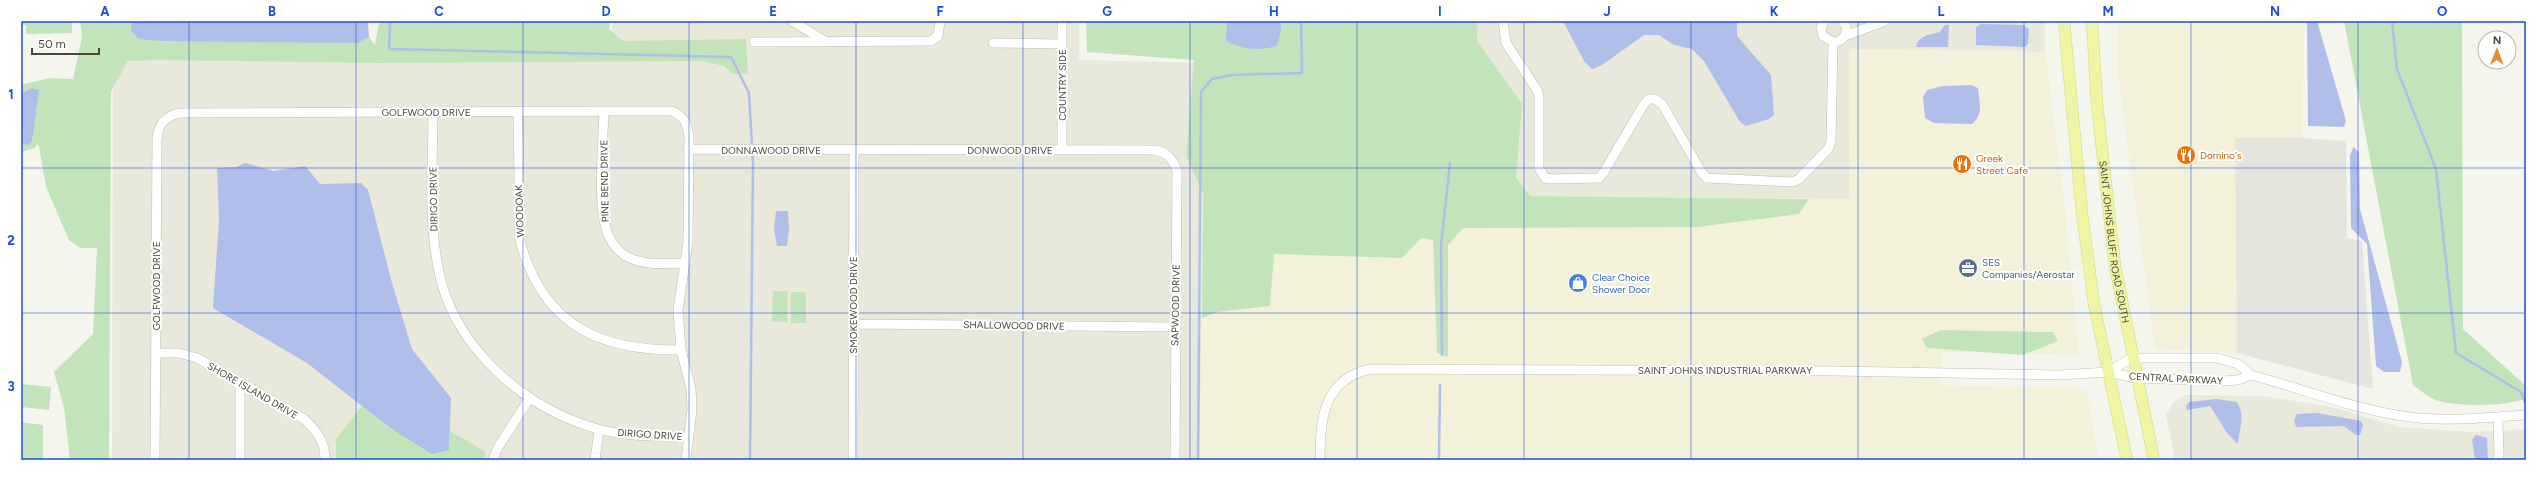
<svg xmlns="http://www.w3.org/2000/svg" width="2547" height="481" viewBox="0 0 2547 481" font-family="Figtree,sans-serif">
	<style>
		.residential { fill: #e8e8db }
		.commercial { fill: #f4f1da }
		.industrial { fill: #e5e4dd }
		.green { fill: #c3e4ba }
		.water { fill: #b0beea }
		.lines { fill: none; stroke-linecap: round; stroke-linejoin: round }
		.stream { stroke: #b0beea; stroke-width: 2.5 }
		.minor-casing { stroke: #bfbfaf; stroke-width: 10 }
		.major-casing { stroke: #d5d976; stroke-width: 12 }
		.minor { stroke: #fff; stroke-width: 9 }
		.major { stroke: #f0f5a5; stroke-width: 11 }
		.grid { fill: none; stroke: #1d4ed8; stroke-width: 1; stroke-opacity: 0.55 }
		.labels { text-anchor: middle; stroke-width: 4; stroke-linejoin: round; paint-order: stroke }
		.street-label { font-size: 10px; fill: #49483a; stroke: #fff }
		.food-label { font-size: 10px; fill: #c56008; stroke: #fff; text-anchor: start }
		.service-label { font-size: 10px; fill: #4e5e75; stroke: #fff; text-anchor: start }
		.shop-label { font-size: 10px; fill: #366cbe; stroke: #fff; text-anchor: start }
		.neatline { fill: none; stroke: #1d4ed8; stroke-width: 1.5 }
		.grid-label { font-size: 13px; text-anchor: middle; font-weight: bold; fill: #1d4ed8 }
	</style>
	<rect width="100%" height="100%" fill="#f4f5ec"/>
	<path class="residential" d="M612,21h467v39l129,3 -5,130 -3,267h-1088l1,-411 499,8z
		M1478,21h567v31l-195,-3 -1,150 -333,-3 -26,-136 -13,-19z
		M2185,395l79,1 68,11 67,20 74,5 52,-3v31h-350l-9,-45 7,-12z"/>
	<path class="commercial" d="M2118,21h186l-2,117 -67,1 2,214 -82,-4 -38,-282z
		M1850,49l195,3 19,149 15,154 -137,-3 -2,33 142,4 5,4 12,67h-899l3,-267 646,6z"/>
	<path class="industrial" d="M2235,138h67l44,3 1,97 15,3 11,148 -136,-36z"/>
	<path class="green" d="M21,21h51v12l-46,1v-9h-5z
		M80,21h51v10l227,12 11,-6 6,8 4,-22 8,-2h223l-1,8 14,12 123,-2 2,35h-16l-8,-8 -22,-5 -324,2 -221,-3 -29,1 -17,30 -2,369h-39l-6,-53 -10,-35 39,-38 4,-86h-17l-11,-8 -23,-53 -7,-41 -2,-2 -2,4 -14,4v-37l2,29 16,-54 -7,-2 -10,5 -1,4v-12l28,-7 24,1 9,-42z
		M1086,21h392l-1,20 45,63 -6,74 14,18 279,3 -10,15 -102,13 -234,1 -15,17v112l-11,-4 -4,-113 -12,-2 -19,20 -128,-4 -4,52 -53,6 -15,6 1,-125 -17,-37 8,-96 -107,-8z
		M2344,21h118l1,308 63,57v12c-18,9 -70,9 -90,2 -8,-3 -16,-10 -23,-15z
		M773,291h15l-1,31h-15z
		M791,292h15v31h-15z
		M1941,330l112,2 5,9 -35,14 -96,-7 -5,-9z
		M21,384l30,3 -2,23 -28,-3z
		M362,406l28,23 59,21 1,-19 36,21 -2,8h-148v-21z
		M21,422l22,3v35h-22z"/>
	<path class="water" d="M131,21h234l3,1 1,15 -11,6 -197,-2 -22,-2 -8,-8z
		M1227,21h54v10l-4,15c-19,5 -34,4 -51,-5z
		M1563,21h174v15l34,39 3,40 -5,4 -23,7 -6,-4 -36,-61 -12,-12 -18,-4 -15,-10h-15l-42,30 -10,4 -8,-8z
		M2307,21h10l29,100 -2,6 -36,-1z
		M1981,24l42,1 6,4 -1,15 -3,3 -49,-2v-18z
		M1945,25h4l-1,22h-32c3,-12 13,-12 24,-15z
		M1971,85l7,3c1,13 6,26 -6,36l-38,-1 -9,-5 -2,-21 4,-7 16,-4z
		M32,88l7,2 -7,51 -4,4 -5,-1 -2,-47 1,-4z
		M2353,147l6,5 1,57 42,153 -2,10h-16l-8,-6 -9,-122 -16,-16 -1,-72z
		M246,163l27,8 32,-5 15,18 41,-1 7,7 24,93 20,66 39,49 -2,52 -17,4 -42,-26 -83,-65 -94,-55 6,-88 -2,-52 19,-1z
		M776,211h12l1,18 -2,17h-10l-3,-17z
		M2216,399l21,3c9,14 2,27 1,42l-11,-11 -17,-27 -23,4 -1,-4 3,-4z
		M2317,413l44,8 2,4 -3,10h-4l-12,-9 -48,1 -2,-7 3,-6z
		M2476,435l11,3 1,22h-13l-3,-20z"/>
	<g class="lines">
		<path class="stream" d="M390,21l-1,28 342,8 18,36 4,71 -3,296
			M2392,21l5,48 39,100 20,184 65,39 5,13
			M1442,355l-1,-110 9,-82
			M1198,460l3,-368 11,-13 19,-4 71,-2 -1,-52
			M1439,460l1,-75"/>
		<g class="minor-casing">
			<path id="minor" d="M792,21l33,20
				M1503,21l3,22 31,47 2,6v72l6,10 6,1 48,-1 5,-6 40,-68 5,-5h6l7,5 40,69 5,5 86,4 6,-3 30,-31 2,-7 2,-99
				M1824,21l-3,7 2,8 10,6c12,0 17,-12 10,-21
				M1845,36l40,-15
				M754,42l177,-1 7,-5 2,-15
				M993,43l69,1
				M604,111c-1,31 -6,85 1,114 3,13 12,28 25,33 17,8 37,5 55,5
				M433,112c0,52 -5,104 5,155 14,79 85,141 160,162 28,8 61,7 90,8
				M518,112l2,129c23,84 79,110 161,109
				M688,149l467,1c13,3 18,9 22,21l-2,289
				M1062,150v-129
				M854,324l320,3
				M156,353h23l18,5 107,61c13,12 21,22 21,41
				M2108,372l24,-14h85l21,6 13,11c52,14 105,35 159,42 38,5 78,0 116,-2
				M240,383v77
				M2498,417l1,43
				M155,460l2,-320c1,-15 7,-24 23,-27l424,-2h68c13,6 15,12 17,26l-1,105 -10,68 3,40 10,39 1,20 -6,51
				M493,460l4,-11 32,-50
				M595,460l4,-30
				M853,460l1,-309
				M1320,460c0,-41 3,-81 51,-91l464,2 225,4 48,-3 28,6 87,3 15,-1 13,-5"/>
		</g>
		<g class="major-casing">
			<g id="major">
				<path d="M2064,21l18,192 12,91 33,156"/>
				<path id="s1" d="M2092,21l5,83 18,162 39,194"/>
			</g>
		</g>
		<use href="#minor" class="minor"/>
		<use href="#major" class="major"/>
	</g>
	<path class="grid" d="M189,21v439M356,21v439M523,21v439M689,21v439M856,21v439M1023,21v439M1190,21v439M1357,21v439M1524,21v439M1691,21v439M1858,21v439M2024,21v439M2191,21v439M2358,21v439M21,168h2505M21,313h2505"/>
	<defs>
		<g id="restaurant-disc" transform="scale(1)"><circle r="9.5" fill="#e8710a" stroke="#fff"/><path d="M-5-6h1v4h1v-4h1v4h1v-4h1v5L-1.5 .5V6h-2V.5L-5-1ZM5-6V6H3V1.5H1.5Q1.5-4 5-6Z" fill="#fff"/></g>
		<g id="office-disc" transform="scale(1)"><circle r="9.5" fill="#5c6f8a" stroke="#fff"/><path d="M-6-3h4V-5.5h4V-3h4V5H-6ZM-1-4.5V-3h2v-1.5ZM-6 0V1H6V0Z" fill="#fff"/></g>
		<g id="shop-disc" transform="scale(1)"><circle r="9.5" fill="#3f7fe0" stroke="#fff"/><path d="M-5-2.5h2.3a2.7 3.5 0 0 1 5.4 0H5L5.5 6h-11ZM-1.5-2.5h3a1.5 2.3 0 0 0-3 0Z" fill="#fff"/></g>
	</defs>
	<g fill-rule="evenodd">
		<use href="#restaurant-disc" x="2186" y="155"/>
		<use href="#restaurant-disc" x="1962" y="164"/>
		<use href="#office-disc" x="1968" y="268"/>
		<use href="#shop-disc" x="1578" y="283"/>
	</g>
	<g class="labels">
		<g class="street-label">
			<text transform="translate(1062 85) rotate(-90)" y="4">COUNTRY SIDE</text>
			<text x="426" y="116">GOLFWOOD DRIVE</text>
			<text x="771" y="154">DONNAWOOD DRIVE</text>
			<text x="1010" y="154">DONWOOD DRIVE</text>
			<text transform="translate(604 181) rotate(-91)" y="4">PINE BEND DRIVE</text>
			<text transform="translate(433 199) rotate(-91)" y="4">DIRIGO DRIVE</text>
			<text transform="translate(519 211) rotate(-92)" y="4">WOODOAK</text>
			<text dy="4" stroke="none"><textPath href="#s1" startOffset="222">SAINT JOHNS BLUFF ROAD SOUTH</textPath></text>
			<text transform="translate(156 286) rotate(-90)" y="4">GOLFWOOD DRIVE</text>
			<text transform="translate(853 305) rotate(-90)" y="4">SMOKEWOOD DRIVE</text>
			<text transform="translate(1175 305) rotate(-89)" y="4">SAPWOOD DRIVE</text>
			<text transform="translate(1014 325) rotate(1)" y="4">SHALLOWOOD DRIVE</text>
			<text x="1725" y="374">SAINT JOHNS INDUSTRIAL PARKWAY</text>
			<text transform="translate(2176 378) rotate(3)" y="4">CENTRAL PARKWAY</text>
			<text transform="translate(253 390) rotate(30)" y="4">SHORE ISLAND DRIVE</text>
			<text transform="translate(650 434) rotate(4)" y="4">DIRIGO DRIVE</text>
		</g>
		<g class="food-label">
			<text x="2200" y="159">Domino's</text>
			<text x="1976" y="162">Greek<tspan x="1976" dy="12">Street Cafe</tspan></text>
		</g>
		<g class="service-label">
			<text x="1982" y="266">SES<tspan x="1982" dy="12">Companies/Aerostar</tspan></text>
		</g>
		<g class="shop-label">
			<text x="1592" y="281">Clear Choice<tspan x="1592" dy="12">Shower Door</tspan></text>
		</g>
	</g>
	<rect width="2547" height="481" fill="none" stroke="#ffffff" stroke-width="44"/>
	<g transform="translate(2497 50) rotate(1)"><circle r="19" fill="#ffffff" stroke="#b6b6b0"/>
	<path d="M0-3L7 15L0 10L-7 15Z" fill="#e58a33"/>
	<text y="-6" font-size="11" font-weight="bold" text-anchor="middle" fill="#49483a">N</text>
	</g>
	<path d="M32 48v6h67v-6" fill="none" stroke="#49483a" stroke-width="2"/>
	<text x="38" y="48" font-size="12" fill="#49483a" stroke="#ffffff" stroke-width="3" paint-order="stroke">50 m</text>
	<rect x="22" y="22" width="2503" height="437" class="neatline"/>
	<g class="grid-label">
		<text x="105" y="16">A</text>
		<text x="272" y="16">B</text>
		<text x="439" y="16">C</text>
		<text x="606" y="16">D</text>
		<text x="773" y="16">E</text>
		<text x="940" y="16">F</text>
		<text x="1107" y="16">G</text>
		<text x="1274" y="16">H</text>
		<text x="1440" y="16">I</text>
		<text x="1607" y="16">J</text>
		<text x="1774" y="16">K</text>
		<text x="1941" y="16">L</text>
		<text x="2108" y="16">M</text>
		<text x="2275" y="16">N</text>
		<text x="2442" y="16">O</text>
		<text x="11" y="99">1</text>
		<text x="11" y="245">2</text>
		<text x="11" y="391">3</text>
	</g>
</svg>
